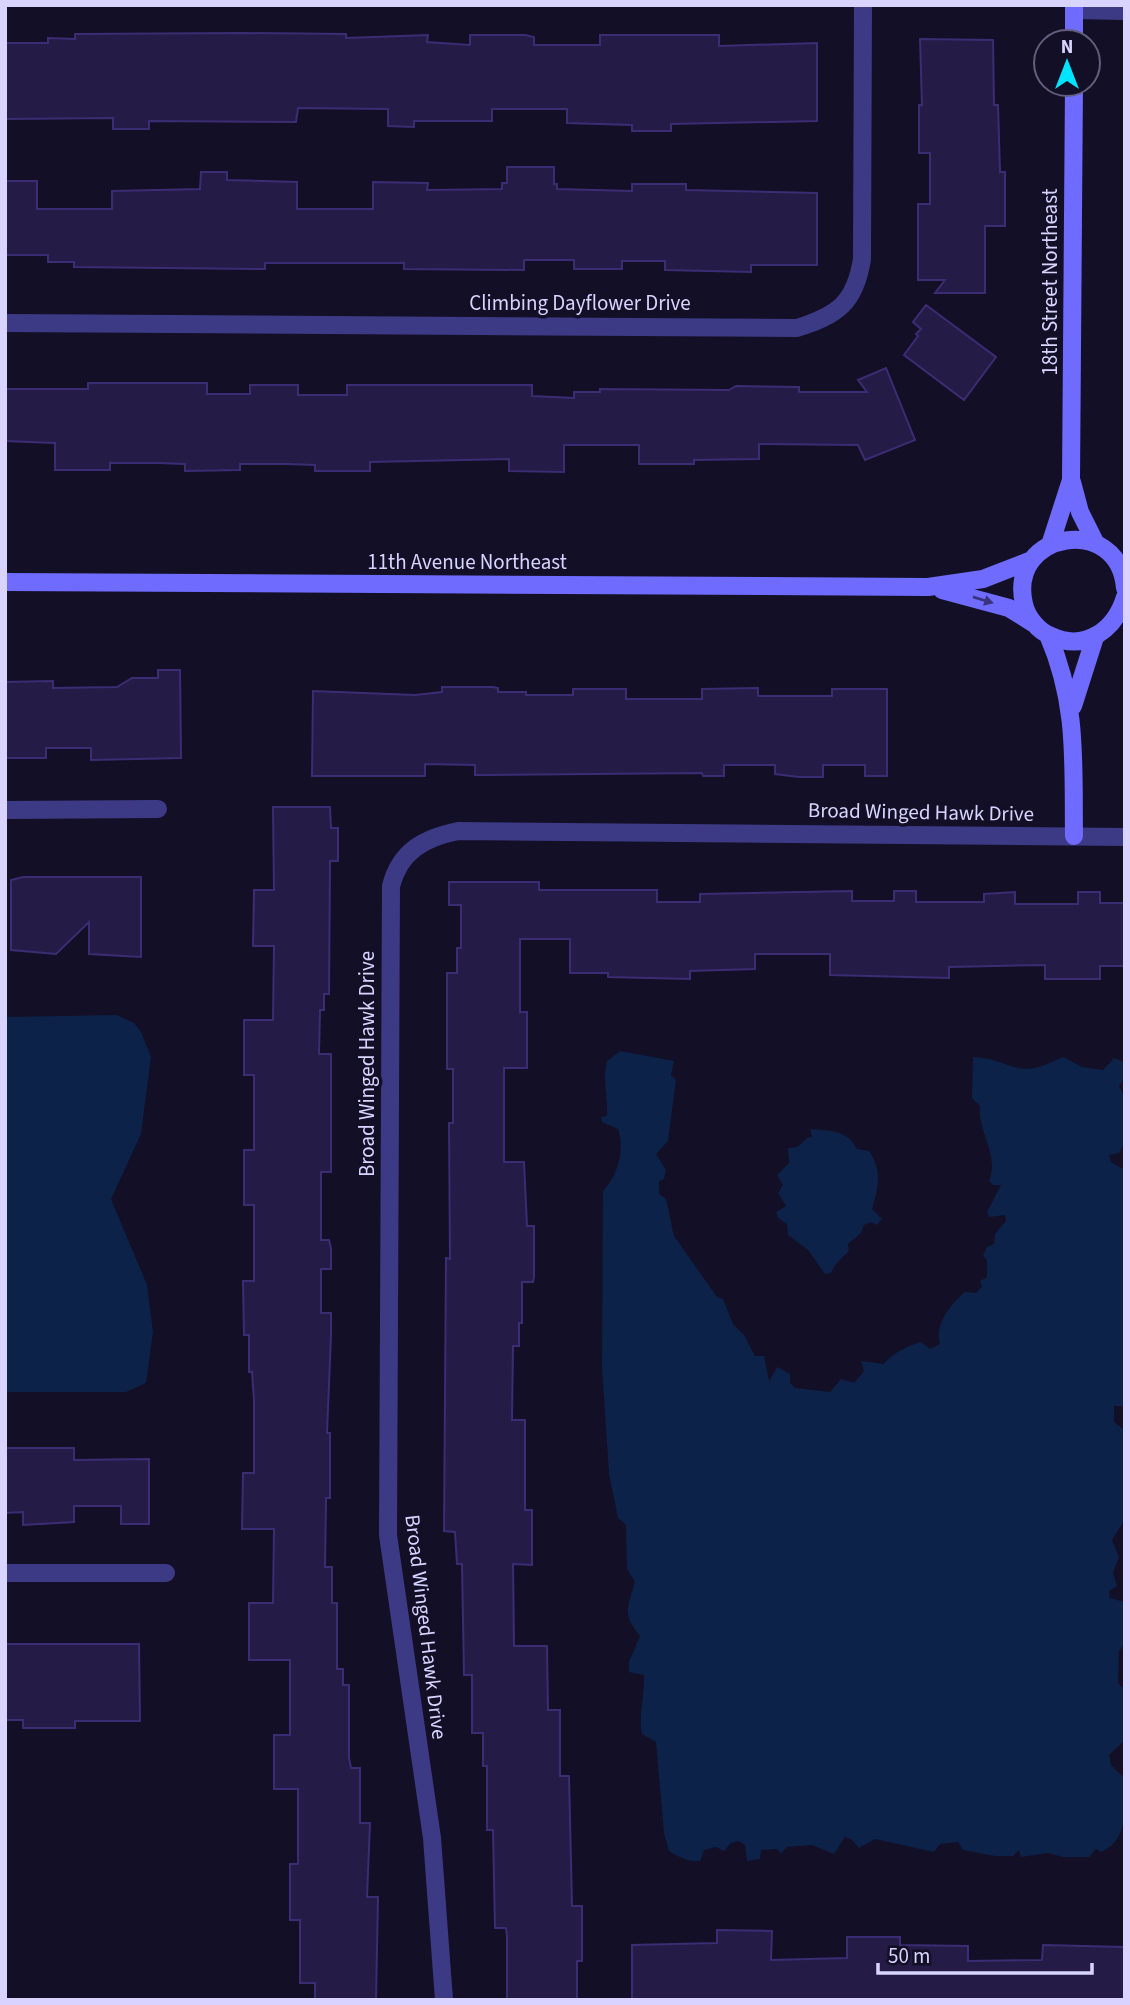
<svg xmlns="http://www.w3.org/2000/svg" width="1130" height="2005" viewBox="0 0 1130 2005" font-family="'Source Sans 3',sans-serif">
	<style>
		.water { fill: #0c2248 }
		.building { fill: #241b47; stroke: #3b2d73; stroke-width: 2 }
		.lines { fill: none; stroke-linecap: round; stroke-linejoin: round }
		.street { stroke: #3d3a85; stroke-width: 18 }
		.secondary { stroke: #6f6bff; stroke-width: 18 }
		.oneway { fill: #38347d }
		.labels { text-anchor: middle; stroke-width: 7; stroke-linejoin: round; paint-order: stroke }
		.street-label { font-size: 21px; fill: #d9d4ff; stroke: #130f26 }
	</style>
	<rect width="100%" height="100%" fill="#130f26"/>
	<path class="water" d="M117,1015l17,8 7,9 10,25 -10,77 -30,65 36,86 6,47 -7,51 -20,9h-121v-375z
		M620,1051l54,10 -3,14 5,5 -8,61 -12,13 10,16 -2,9 -5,2v13l7,5 8,37 43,61 6,2 10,25 11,11 11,21h9l5,25 8,-14 13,7v9l5,5 35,4 11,-13 13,4 10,-12 -3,-10 23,3c7,-10 25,-19 37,-22l9,7 10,-5c-6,-20 11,-40 25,-52l11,1 6,-7 -2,-5 7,-4v-17l-4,-4 4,-9 7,-3 1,-10 11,-13 -1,-6 -16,2 -2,-5 14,-27h-8l-4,-4c11,-26 -12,-50 -9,-75l-8,-8 1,-41c44,3 40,25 90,0l19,10 21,3 11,-12 10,4 1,15 -6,9 6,12c-4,18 5,39 -6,55l-10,2 2,7 14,8v236h-11v16l11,9v88l-13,21 7,17 -6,16 4,13 -8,5 1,7 15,4 -1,43 -5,6 -1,32 7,7v50l-16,15 2,10 14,14c-1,27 5,61 -24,73l-5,-3 -7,8h-26l-15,-4 -27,4 -2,-7 -6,6h-18l-32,-6 -5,-8 -18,2 -6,8 -59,-13 -16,9 -8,-9 -6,-2 -11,17 -22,-9 -25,2 -6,6 -4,-4 -16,1 -1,9 -13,2 -2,-16 -6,-4 -8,2 -7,8 -8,-4 -12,3 -4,11c-13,1 -21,-4 -31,-10l-5,-18 -8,-91 -14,-8c-4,-17 3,-40 2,-59l-15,-3v-10l11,-26c-18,-23 -13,-27 -5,-54l-8,-13 -1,-44 -8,-7 -9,-44 -7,-107 1,-176c15,-16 22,-41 15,-62l-16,-7 -1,-5 6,-1c1,-20 -5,-35 0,-55z
		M810,1129c19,2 37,0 47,20l12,2c14,19 9,39 3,58l10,10 -5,6 -6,-3 -7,3 -3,8 -13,11 1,7c-6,6 -15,13 -18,22l-6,1 -17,-24 -20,-15 -1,-11 -9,-6 -2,-6 10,-6 -8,-13 5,-8 -6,-10 12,-12 -1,-15c12,0 11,-3 19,-10l5,-1z"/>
	<path class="building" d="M243,33l103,1v4l82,-3 -1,7 43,3v-10h55l9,2v8h66v-10h119v11l98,-3v78l-146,3v7h-39v-6l-65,-2v-14h-75v12h-78v6l-26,-1v-17l-90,-1 -2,14 -147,-1v8h-36v-11l-108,1v-76h43v-5l27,1v-5z
		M920,39l73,1 1,65h4l2,67h5v54h-20v67h-50l10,-13h-27v-76h12v-51h-11v-48h3z
		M507,167h47v17h3v5l75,2v-7h54v6l131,3v72h-66v7l-86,-2v-9h-43v8h-48v-9h-50v10l-120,-1v-6h-139v6l-191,-2v-5h-26v-7h-43v-74h32v28h75v-18l88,-2 1,-17h26v8l70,2v27h76v-27l55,1 -1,7 75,-1v-6h5z
		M926,305l70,52 -32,43 -60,-45 14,-19 -2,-2 5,-5 -8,-7z
		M886,368l29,72 -50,20 -7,-15 -99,-1v15l-65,1v4h-55v-19h-75v27l-55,-1v-12l-139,3v9h-55v-6l-28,-1h-47v6l-55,1v-7l-27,-1h-48v7h-55v-27l-50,-2v-52h83v-6h119v11h43v-9h48v10h49v-10h185v11l42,2v-6h26v-3l129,1 7,-4 63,1v5h68l-9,-12z
		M158,670h22l1,88 -90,2v-12h-45v10h-41v-76l48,-1v7l64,-1 15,-9h26z
		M442,687h51l5,1v4h28v3h47v-6h53v10h76v-10l56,-1v8h74v-7h55v87h-22v-11h-42v12h-24l-24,-3v-9h-51v11h-21l-1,-3 -215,2h-12v-10l-50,-1v12h-113l1,-85 102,4 27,-3z
		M273,807h57l1,21h7v33h-8l-1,133h-5v16h-4l-1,44h12v118h-10v68h8l2,8v21h-10v44h10v22l-4,98h3v65h-4l-1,69h7v36h5v66h6v16h6v73l2,10h9v55h10l-3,74h11l-2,103h-61v-17h-15v-63h-10v-56h8v-75h-24v-54h16v-75h-41v-57h24l1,-74h-32l1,-56h11v-73l-2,-28h-3v-37h-5l-1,-54h11v-76h-10v-55h10v-75h-10v-55h29l1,-74h-21l1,-56h20z
		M23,877h118v80l-52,-3v-32l-33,32 -45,-4v-70z
		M449,882h90v8h118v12h43v-8l152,-3v10h42v-10h22v11h68v-8l31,-2v12h63v-12h22v11h25v63h-25v13h-55v-14l-96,2v11l-119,-3v-21h-75v15l-65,2v8l-82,-2v-4h-38v-34h-50v73h7v56h-23v94h20l3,64h7v51l-1,5h-11v41h-3v23h-6l-1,74h13v90h7v55l-19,-1 1,82h33l1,64h12v66h9l3,130h10v55h-5v39h-70v-64l-1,-8h-11l-2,-98h-6v-64h-4v-33h-11v-58h-8l-2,-111h-5l-2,-32 -11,-1 2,-273 4,1 -1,-136h4v-54h-6v-96h10v-25h4v-43h-12z
		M5,1448h69v12l75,-1v65h-28v-18h-47v16l-51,3v-13l-18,1z
		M5,1644h134l1,77h-65v7h-52v-8h-18z
		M717,1930l55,1 -1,29 76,-2v-21h53v8l68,1v15l74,-1 1,-15 82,2v53h-493v-55l85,-2z"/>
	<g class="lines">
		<path class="street" d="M1074,10l51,1
			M5,323l792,5c41,-13 58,-25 65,-69l1,-254
			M5,810l153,-1
			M5,1573h161
			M444,2000l-12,-162 -44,-303 3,-649c9,-35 33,-48 67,-55l667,6"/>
		<path class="secondary" d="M1074,42v-37
			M1072,482l8,30 16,32
			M1050,545l21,-65 3,-396
			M5,582l923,5 55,-8 49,-19
			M1125,588c-6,-75 -118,-57 -101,16 3,13 14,27 27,32 34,16 64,-6 74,-39
			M942,590l67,18 24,15
			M1048,635c30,69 25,128 26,201
			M1073,706l22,-69"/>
	</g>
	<defs><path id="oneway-solid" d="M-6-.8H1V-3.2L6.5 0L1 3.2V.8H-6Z" transform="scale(1.75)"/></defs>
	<use class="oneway" href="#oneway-solid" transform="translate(983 600) rotate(17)"/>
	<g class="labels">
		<g class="street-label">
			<text transform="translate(1050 282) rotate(-90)" y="7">18th Street Northeast</text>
			<text x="580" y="310">Climbing Dayflower Drive</text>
			<text x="467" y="569">11th Avenue Northeast</text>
			<text transform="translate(921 812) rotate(1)" y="7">Broad Winged Hawk Drive</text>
			<text transform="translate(367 1064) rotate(-90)" y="7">Broad Winged Hawk Drive</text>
			<text transform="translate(426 1627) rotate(83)" y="7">Broad Winged Hawk Drive</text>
		</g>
	</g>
	<rect width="1130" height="2005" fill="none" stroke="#d9d4ff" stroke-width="14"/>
	<g transform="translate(1067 63)"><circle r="33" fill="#130f26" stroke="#625e7d" stroke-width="2"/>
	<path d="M0-5L12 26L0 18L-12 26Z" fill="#00e5ff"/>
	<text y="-10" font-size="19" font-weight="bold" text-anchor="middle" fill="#d9d4ff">N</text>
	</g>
	<path d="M878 1963v10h214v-10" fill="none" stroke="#d9d4ff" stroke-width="3.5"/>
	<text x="888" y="1963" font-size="21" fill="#d9d4ff" stroke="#130f26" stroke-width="5" paint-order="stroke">50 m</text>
</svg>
